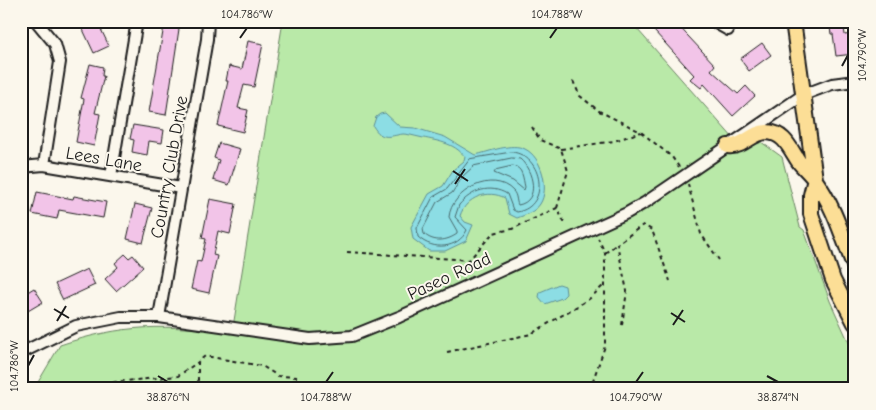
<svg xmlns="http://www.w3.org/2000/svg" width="876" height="410" viewBox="0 0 876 410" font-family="'Comic Neue',sans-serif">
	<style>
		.green { fill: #b9e9a8; stroke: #6a8262 }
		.water { fill: #8cdde4; stroke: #5f9094 }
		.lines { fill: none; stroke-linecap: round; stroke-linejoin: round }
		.shore { stroke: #49696c; stroke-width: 1 }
		.building { fill: #f2c4e8; stroke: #1c1c1c }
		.minor-casing { stroke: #1c1c1c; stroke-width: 14 }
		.major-casing { stroke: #1c1c1c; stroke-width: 18 }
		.path { stroke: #1c1c1c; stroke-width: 2; stroke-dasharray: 4 4; stroke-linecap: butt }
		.minor { stroke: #fbf7ec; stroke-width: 10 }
		.major { stroke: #fcde96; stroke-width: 14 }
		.ticks { fill: none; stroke: #1c1c1c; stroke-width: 2 }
		.labels { text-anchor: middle; stroke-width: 4; stroke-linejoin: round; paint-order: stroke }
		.street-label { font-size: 18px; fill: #1c1c1c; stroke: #fbf7ec }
		.neatline { fill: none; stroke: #1c1c1c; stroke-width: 2 }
		.ticks-label { font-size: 12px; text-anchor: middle; fill: #1c1c1c }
	</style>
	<rect width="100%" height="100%" fill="#fbf7ec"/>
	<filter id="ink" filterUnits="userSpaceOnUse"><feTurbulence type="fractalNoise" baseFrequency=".02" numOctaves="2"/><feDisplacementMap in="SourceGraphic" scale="10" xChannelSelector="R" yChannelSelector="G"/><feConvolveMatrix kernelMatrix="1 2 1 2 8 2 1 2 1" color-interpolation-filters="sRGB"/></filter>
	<g filter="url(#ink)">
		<path class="green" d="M283,21h347l111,126 16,-8 25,18 18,70 4,3 26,71 25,55v33h-821l26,-44c63,-21 106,-21 172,-12z"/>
		<path class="water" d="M385,113l15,14 15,1 30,9 30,18c14,-3 37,-13 50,-6 17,8 25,40 15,55 -5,8 -15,11 -23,14l-8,-4 -4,-16c-17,-9 -39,-1 -45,18l5,6 8,3 -7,16 -21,10h-16l-16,-12 -2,-12 18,-33 14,-8 10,-16 11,-9 1,-4c-11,-15 -29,-16 -46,-20 -5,-1 -11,-3 -16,-3 -14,2 -21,7 -30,-8l3,-9 4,-3z
			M559,284l6,2 1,8 -4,4 -17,6 -6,-7 1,-5z"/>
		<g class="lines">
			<path class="shore" d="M512,152c31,3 39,54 5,60l-4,-2 -6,-16c-17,-10 -35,-4 -48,11l-4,12 12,13c-9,19 -34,21 -49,7l-1,-9 16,-31 14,-8 23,-30z
				M512,158l8,1c13,11 21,42 -2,46 -2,-4 -1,-10 -5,-14 -20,-22 -62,0 -64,26l8,14v3c-10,7 -23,9 -33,0l-1,-5 14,-27 15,-9 11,-17 11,-10z
				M513,166c10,1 10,13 12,21l-1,3 -11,-9 -19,-8 2,-3z"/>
		</g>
		<path class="building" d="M79,21h18l12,25 -15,7z
			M645,21h29l41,44 -4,5 27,24 8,-8 9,10 -22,20 -29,-32 -3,4 -11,-9 4,-4z
			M829,21h14l2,14 7,-1 2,20 -18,2 -3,-22h-2z
			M164,26l15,3 -13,86 -17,-3z
			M248,41l15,3 -9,43 -10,-2 -6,23 10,2 -5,22 -25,-6 10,-45h-2l3,-15 13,3z
			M762,43l9,12 -22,16 -9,-12z
			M90,64l13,3 -1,9h2l-9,37 5,1 -6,32 -18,-4 8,-43 -3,-1z
			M133,125l31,5 -2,13 -13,-2 -2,14 -15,-3 2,-12 -4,-1z
			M219,143l21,6 -11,36 -16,-5 6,-20 -5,-2z
			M37,192l36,7 1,-3 32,6 -3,16 -44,-8 -2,9 -25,-5z
			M210,199l26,5 -6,30 -12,-3 -5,24 4,1 -8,37 -18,-4 6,-28 4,1 5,-23 -4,-1z
			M135,204l17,4 -9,35 -16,-4z
			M125,254l4,4 4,-3 10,12 -27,24 -11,-12 13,-12 -3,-4z
			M87,269l8,16 -32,15 -8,-16z
			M34,288l9,14 -22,13v-19z"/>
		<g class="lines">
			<g class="minor-casing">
				<path id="minor" d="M36,21l19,23 5,18 -16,103
					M712,21l16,9
					M21,167l23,-2 137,23
					M111,176l26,-155
					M159,317l48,-278 1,-18
					M21,353l55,-27 45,-9h38l151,22 42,-3 47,-19 228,-104 19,-11 157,-107 29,-11 23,-3"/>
			</g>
			<g class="major-casing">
				<path id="major" d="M793,21l22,158 -4,16v19l22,66 22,43
					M728,146c15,2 24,-14 39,-14 18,1 23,17 32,30 5,6 11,11 16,18 19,26 28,58 40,88"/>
			</g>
			<path class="path" d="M573,81l7,15 19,15 42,21 31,25 7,10
				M532,127l8,13 21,9 7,22 -11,37 8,16
				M561,149l53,-8 27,-9
				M688,184l13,50 18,26
				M347,252l122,8 24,-27 19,-4 45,-21
				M605,253l12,-9
				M622,325l5,-34 -10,-47 26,-19 9,5 18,51
				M447,352l84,-18 58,-35 15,-14
				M98,389l17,-7 63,-6 20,-14
				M198,389v-27l7,-6 57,10 16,10 21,1
				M590,389l15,-43v-93l-7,-15"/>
			<use href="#minor" class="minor"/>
			<use href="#major" class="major"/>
		</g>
	</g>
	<path class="ticks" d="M240,38l7,-10M550,38l7,-10M842,66l6,-11M453,171l15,10M455,184l10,-15M54,309l15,9M671,313l14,9M57,321l9,-15M673,325l10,-15M28,366l6,-11M158,376l10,6M767,376l11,6M326,382l7,-10M636,382l7,-10"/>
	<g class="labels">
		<g class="street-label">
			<text transform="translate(104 159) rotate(10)" y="6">Lees Lane</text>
			<text transform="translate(169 167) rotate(-80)" y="6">Country Club Drive</text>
			<text transform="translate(449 276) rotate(-25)" y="6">Paseo Road</text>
		</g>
	</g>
	<rect width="876" height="410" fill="none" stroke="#fbf7ec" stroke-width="55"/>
	<rect x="28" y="28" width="820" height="354" class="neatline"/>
	<g class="ticks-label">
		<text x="247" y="18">104.786°W</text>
		<text x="557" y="18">104.788°W</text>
		<text transform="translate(862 55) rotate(-90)" y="4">104.790°W</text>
		<text transform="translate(14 366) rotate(-90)" y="4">104.786°W</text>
		<text x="168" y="401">38.876°N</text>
		<text x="326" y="401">104.788°W</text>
		<text x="636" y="401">104.790°W</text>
		<text x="778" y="401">38.874°N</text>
	</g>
</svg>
